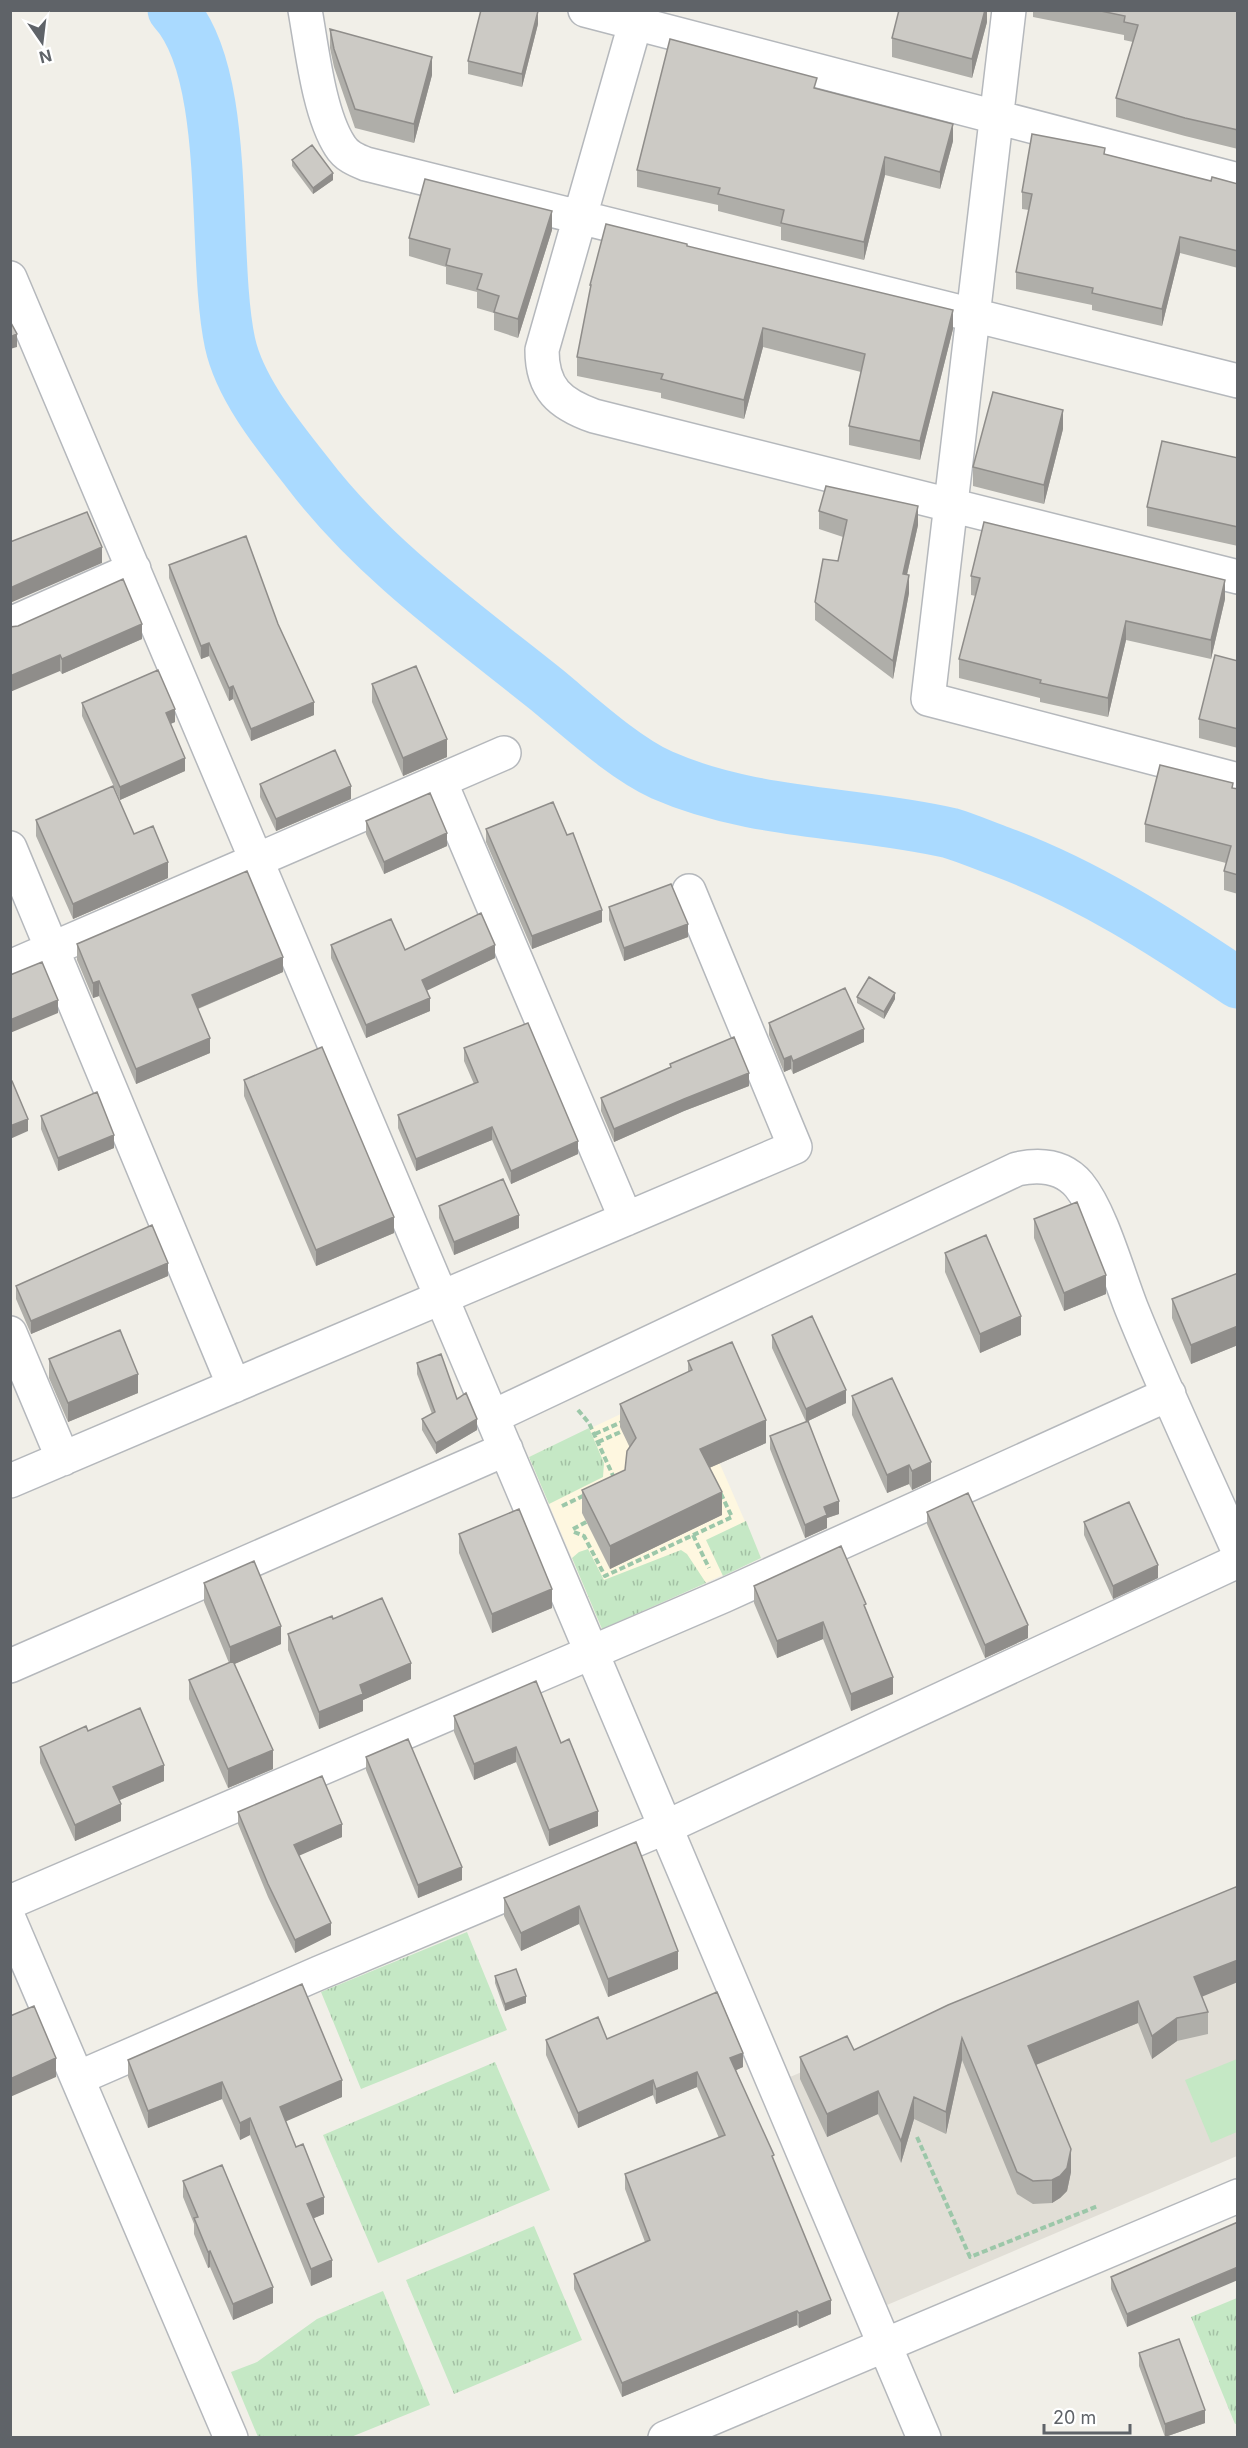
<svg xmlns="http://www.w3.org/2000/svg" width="1248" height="2448" viewBox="0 0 1248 2448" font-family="Inter,sans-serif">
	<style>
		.commercial { fill: #fef7e0 }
		.education { fill: #e1ded6 }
		.grass { fill: url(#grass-tufts) }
		.park { fill: #c5e8c5 }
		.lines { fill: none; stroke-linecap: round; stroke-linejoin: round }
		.river { stroke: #aadaff; stroke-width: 51 }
		.minor-casing { stroke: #b5b8bc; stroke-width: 36 }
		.path { stroke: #9cc7a9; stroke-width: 4; stroke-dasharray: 6 3; stroke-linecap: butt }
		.minor { stroke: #fff; stroke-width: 33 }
		.wall { fill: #afaea9 }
		.shaded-wall { fill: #8f8d8a }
		.building { fill: #cccac5; stroke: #8f8d8a; stroke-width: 1.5 }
	</style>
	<defs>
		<pattern id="grass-tufts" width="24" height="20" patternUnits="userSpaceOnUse" patternTransform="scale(1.5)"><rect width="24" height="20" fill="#c5e8c5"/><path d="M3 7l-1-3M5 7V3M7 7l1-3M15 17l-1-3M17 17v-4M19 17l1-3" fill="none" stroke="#a3c0a4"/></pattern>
	</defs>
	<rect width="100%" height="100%" fill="#f1efe8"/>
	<path class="commercial" d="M685,1384l76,174 -159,71 -73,-172z"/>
	<path class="education" d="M1237,1887v269l-350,149 -97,-228z"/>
	<path class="grass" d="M589,1428l15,35 -1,14 -54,27 -20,-47z
		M746,1521l15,37 -38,18 -17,-36z
		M588,1549l16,31 77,-30 6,4 19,29 -104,46 -30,-71 7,-6z
		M467,1932l40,98 -146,59 -40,-97z
		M495,2062l55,128 -172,73 -55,-128z
		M534,2226l48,114 -128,54 -48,-114z
		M383,2291l47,114 -79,32h-93l-27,-65 26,-10 60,-43z
		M1237,2298l1,125 -3,1 -44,-107z"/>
	<path class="park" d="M1237,2059v73l-26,11 -26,-63z"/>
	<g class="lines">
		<path class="river" d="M173,10c60,65 38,245 57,333 10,46 48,92 77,129 66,87 155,150 240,218 34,28 76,67 115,85 91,40 192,36 288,58 17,5 35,13 52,19 86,32 160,80 236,131"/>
		<g class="minor-casing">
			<path id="minor" d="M305,10c7,39 14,104 35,136 6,10 16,14 26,18l872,217
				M585,10l653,170
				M1009,10l-81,689 310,81
				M635,24l-93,326c0,39 18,54 52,66l644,161
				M10,278l914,2160
				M10,624l124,-55
				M440,781l186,438
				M10,848l224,538
				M10,967l494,-214
				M10,1333l53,126
				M492,1417l525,-248c23,-5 46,-3 62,16 22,27 39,89 52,122 33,82 71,162 107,243
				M10,1481l785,-334 -106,-256
				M10,1666l496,-217
				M10,1902l713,-306 446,-202
				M10,1921l221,517
				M78,2078l241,-105 347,-146 572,-266
				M665,2438l573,-242"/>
		</g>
		<path class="path" d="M578,1410l11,13 26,57
			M595,1434l29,-13
			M598,1442l27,-12
			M562,1506l23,-11
			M573,1529l17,-9
			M574,1532l10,4 21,40 127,-59 -12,-25
			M693,1535l16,33
			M917,2137l53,120 128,-51"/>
		<use href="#minor" class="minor"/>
	</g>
	<path class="wall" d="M987,10v12l-15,56 -80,-21v-19z
		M1033,10h205v139l-53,-13 -69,-19v-19l17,-56 -9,-2v-5l-91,-18z
		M538,24l-16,63 -54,-13v-13z
		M330,29l102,46 -18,68 -59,-15 -21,-61 -4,-19z
		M817,89l136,52 -13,48 -55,-14 -21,85 -83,-20v-13l-63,-16v-6l-81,-18v-17z
		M1105,154l106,27 27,3v84l-58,-15 -18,73 -70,-16v-5l-76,-16v-17l13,-62 -7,-1v-17z
		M292,160l41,20 -20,14 -21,-28z
		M552,230l-34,108 -24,-8v-17l-17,-5v-16l-31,-8v-17l-37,-11v-18z
		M687,247l266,82 -33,131 -71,-15v-19l12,-54 -98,-25 -19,72 -83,-21v-5l-84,-17v-19l13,-63v-9z
		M1063,429l-19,75 -71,-18v-19z
		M1238,458v88l-91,-20v-19z
		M819,511l99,14 -11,50 2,18 -16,86 -78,-59v-18l23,-41 5,-24 -24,-8z
		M169,565l109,59 36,91 -63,26 -18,-42 -4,2 -20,-45 -8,3 -32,-81z
		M971,576l254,23 -14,60 -85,-19 -18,77 -68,-15v-4l-81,-20v-19l17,-63 -5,-1z
		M10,627l132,12 -80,35 -2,-3z
		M1238,661v87l-39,-10v-19z
		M372,684l75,73 -44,19 -31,-74z
		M82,703l93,19 -5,2 15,47 -65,29 -38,-84z
		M260,784l91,15 -75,32 -16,-34z
		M1233,788l5,1v105l-14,-4v-19l2,-8 -81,-21v-18z
		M36,820l98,14 34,44 -95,41 -37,-83z
		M366,821l81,25 -63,28 -18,-40z
		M486,829l116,93 -70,27 -46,-107z
		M609,907l79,30 -64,24 -15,-41z
		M77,944l206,28 -85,37 12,44 -74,31 -37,-88 -6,2 -16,-38z
		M331,945l74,5 90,8 -69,32 4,21 -64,27 -35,-80z
		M857,997l38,2 -11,20 -27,-16z
		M769,1023l95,19 -71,32 -2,-5 -7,3 -15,-37z
		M464,1048l114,106 -67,30 -19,-44 -76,31 -18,-43v-13l76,-31 -10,-23z
		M670,1064l79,22 -65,25 -70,31 -13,-31v-13l69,-30z
		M244,1080l150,153 -78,33 -72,-170z
		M41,1116l73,32 -56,23 -17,-42z
		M439,1206l80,22 -65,27 -15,-37z
		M1034,1219l72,75 -42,17 -30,-73z
		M945,1253l76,82 -41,18 -35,-81z
		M1238,1273v72l-47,19 -19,-46v-19z
		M168,1276l-137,58 -15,-35v-13z
		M772,1335l74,68 -40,19 -34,-74z
		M49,1359l89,34 -70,29 -19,-44z
		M688,1361l78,82 -57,25 13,47 -112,54 -28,-56v-23l43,-20 5,-22 -10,-21v-23l68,-32z
		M417,1363l40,36 20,31 -41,24 -14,-24v-11l10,-5 -15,-40z
		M852,1396l79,85 -19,9 -3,-6 -22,9 -35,-78z
		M770,1436l69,78 -12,4v10l-22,10 -35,-89z
		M927,1512l101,126 -43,20 -58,-134z
		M1084,1522l74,56 -45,21 -29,-64z
		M459,1534l93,74 -60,25 -33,-80z
		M204,1583l77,61 -47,20 39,105 -45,19 -39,-89v-19l40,-17 -25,-61z
		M754,1586l112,24 27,84 -42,17 -28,-72 -46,19 -23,-55z
		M333,1619l78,60 -48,21v11l-44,18 -31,-79v-16z
		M454,1716l107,27 37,83 -49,20 -33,-84 -42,18 -20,-48z
		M88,1731l76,50 -45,19 2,21 -46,20 -35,-78v-16z
		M366,1757l96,123 -44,18 -52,-128z
		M238,1812l104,25 -43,18 32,80 -36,18 -27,-56 -30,-73z
		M636,1842l42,127 -70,28 -29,-73 -58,27 -17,-35v-18z
		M495,1976l31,27 -21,8 -10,-28z
		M1202,1997l6,15v22l-31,7 -25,18 -14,-36 -102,42 35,107 -4,19 -7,7 -8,5 -19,1 -16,-10 -55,-134 -16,74 -32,-15 -13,44 -23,-49 -51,23 -27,-58v-22l54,-7 94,-45z
		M607,2039l136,28 -7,3 38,91 57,153 -32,14 -2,-3 -175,72 -48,-108v-15l71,-32 -20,-53v-15l94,-36 -22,-51 -41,17 -3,-9 -75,33 -32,-73v-15z
		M128,2060l214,37 -57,24 39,93 -10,4 18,59 -21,9 -61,-151 -10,5 -18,-41 -74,29 -20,-51z
		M183,2181l90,122 -40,17 -23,-53 -2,1 -14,-34v-10l-11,-27z
		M1238,2222l-111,105 -16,-38v-12z
		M1139,2353l66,70 -40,14 -26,-71z"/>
	<path class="shaded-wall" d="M985,10h2v12l-15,56v-19z
		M538,11v13l-16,63v-13z
		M432,57v18l-18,68v-19z
		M953,124v17l-13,48v-17z
		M885,157v18l-21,85v-18z
		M333,173v7l-20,14v-6z
		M552,211v19l-34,108v-19z
		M1180,237v16l-18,73v-17z
		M953,310v19l-33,131v-19z
		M763,328v19l-19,72v-19z
		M17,334v13l-7,2v-12z
		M1063,410v19l-19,75v-19z
		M918,506v19l-15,67v-18z
		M102,547v16l-92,40v-15z
		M909,575v18l-16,86v-18z
		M1225,580v19l-14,60v-19z
		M1126,621v19l-18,77v-19z
		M142,624v15l-80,35v-15z
		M209,643v13l-8,3v-13z
		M60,655v16l-50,21v-16z
		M233,686v13l-4,2v-13z
		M314,702v13l-63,26v-12z
		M175,709v13l-9,4v-13z
		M447,739v18l-44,19v-18z
		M185,758v13l-65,29v-13z
		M351,786v13l-75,32v-12z
		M447,833v13l-63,28v-12z
		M168,862v16l-95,41v-15z
		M602,910v12l-70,27v-13z
		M688,924v13l-64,24v-13z
		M495,945v13l-73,35v-13z
		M283,957v15l-91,39v-16z
		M99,981v15l-6,2v-15z
		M895,993v6l-11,20v-7z
		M430,998v13l-64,27v-13z
		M58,1000v13l-48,20v-13z
		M864,1029v13l-71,32v-13z
		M210,1038v15l-74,31v-15z
		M791,1056v13l-7,3v-13z
		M749,1073v13l-65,25 -70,31v-13l70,-30z
		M28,1119v12l-18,8v-13z
		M492,1127v13l-76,31v-12z
		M114,1135v13l-56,23v-13z
		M578,1141v13l-67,30v-13z
		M519,1215v13l-65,27v-13z
		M394,1217v16l-78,33v-16z
		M168,1263v13l-137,58v-13z
		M1106,1275v19l-42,17v-18z
		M1021,1316v19l-41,18v-19z
		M1238,1326v19l-47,19v-19z
		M138,1374v19l-70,29v-19z
		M846,1390v13l-40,19v-13z
		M477,1419v11l-41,24v-11z
		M766,1420v23l-66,29v-23z
		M931,1462v19l-19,9v-19z
		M909,1465v19l-22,9v-18z
		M722,1492v23l-112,54v-23z
		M839,1501v13l-12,4v10l-22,10v-13l19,-18z
		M1158,1565v13l-45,21v-13z
		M552,1589v19l-60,25v-19z
		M823,1622v17l-46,19v-17z
		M1028,1625v13l-43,20v-13z
		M281,1626v18l-51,22v-19z
		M411,1663v16l-48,21v11l-44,18v-17l41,-27z
		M893,1677v17l-42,17v-17z
		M516,1747v15l-42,18v-16z
		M273,1750v19l-45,19v-19z
		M164,1765v16l-51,22v-16z
		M121,1804v17l-46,20v-16z
		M598,1811v15l-49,20v-16z
		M342,1824v13l-48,21v-13z
		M462,1867v13l-44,18v-13z
		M579,1906v18l-58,27v-18z
		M331,1923v12l-36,18v-13z
		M678,1951v18l-70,28v-18z
		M1238,1960v22l-44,18v-23z
		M526,1996v7l-21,8v-7z
		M1138,2001v22l-110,45v-22z
		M1177,2018v23l-25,18v-23z
		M962,2038v22l-16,74v-22z
		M743,2053v14l-13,6v-15z
		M56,2058v19l-46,20v-18z
		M697,2072v15l-41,17v-15z
		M342,2080v17l-62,27v-17z
		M653,2080v15l-75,33v-15z
		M222,2082v17l-74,29v-17z
		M878,2091v23l-51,23v-23z
		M914,2097v22l-13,44v-22z
		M250,2118v17l-10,5v-17z
		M1071,2149v23l-4,19 -7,7 -8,5v-23z
		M324,2197v17l-17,7v-17z
		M210,2251v16l-2,1v-16z
		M332,2260v17l-21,9v-17z
		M1238,2267v13l-111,47v-13z
		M273,2287v16l-40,17v-16z
		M831,2300v14l-32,14v-15z
		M797,2311v14l-175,72v-14z
		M1205,2410v13l-40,14v-13z"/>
	<path class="building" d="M481,10l57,1 -16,63 -54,-13z
		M899,10h86l-13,49 -80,-21z
		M1096,10h142v120l-53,-12 -69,-20 22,-73 -14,-3 1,-6z
		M330,29l102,28 -18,67 -59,-15 -21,-60z
		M670,39l147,39 -3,10 139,36 -13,48 -55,-15 -21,85 -83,-19 3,-13 -66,-16 2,-6 -83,-18z
		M1032,134l63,12 10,2 -1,6 107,27 1,-4 26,7v67l-58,-14 -18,72 -70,-16 1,-5 -77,-16 16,-78 -10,-2z
		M312,145l21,28 -20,15 -21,-28z
		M425,179l127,32 -34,108 -24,-7 5,-16 -22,-7 5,-15 -36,-9 4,-16 -41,-11z
		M606,224l81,20v2l266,64 -33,131 -71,-15 16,-72 -102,-26 -19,72 -83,-21 2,-5 -86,-17 14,-72h-1z
		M10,321l7,13 -7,3z
		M993,392l70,18 -19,75 -71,-18z
		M1162,441l76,17v69l-91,-20z
		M826,486l92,20 -15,68 6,1 -16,86 -78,-59 8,-43 15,2 9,-41 -28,-9z
		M87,512l15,35 -92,41v-46z
		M984,522l241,58 -14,60 -85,-19 -18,77 -68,-15 1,-3 -82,-21 21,-81 -9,-2z
		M246,536l32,88 36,78 -63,27 -18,-43 -4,2 -20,-45 -8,3 -32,-81z
		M123,579l19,45 -80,35 -2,-4 -50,21v-49l8,-1z
		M1215,655l23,6v68l-39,-10z
		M416,666l31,73 -44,19 -31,-74z
		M158,670l17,39 -9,4 19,45 -65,29 -38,-84z
		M335,750l16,36 -75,33 -16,-35z
		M1160,765l73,18 -1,5 6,1v86l-14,-4 7,-25 -86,-22z
		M113,786l21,48 19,-8 15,36 -95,42 -37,-84z
		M430,793l17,40 -63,29 -18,-41z
		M553,802l14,33 6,-2 29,77 -70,26 -46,-107z
		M247,871l36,86 -91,38 18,43 -74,31 -37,-88 -6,2 -16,-39z
		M671,884l17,40 -64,24 -15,-41z
		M481,913l14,32 -73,35 8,18 -64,27 -35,-80 60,-26 14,31z
		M42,962l16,38 -48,20v-45z
		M869,977l26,16 -11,19 -27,-15z
		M845,988l19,41 -71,32 -2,-5 -7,3 -15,-36z
		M528,1023l50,118 -67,30 -19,-44 -76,32 -18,-44 80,-33 -14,-34z
		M734,1037l15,36 -65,26 -70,30 -13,-31 70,-31 -1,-3z
		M322,1047l72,170 -78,33 -72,-170z
		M10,1081h2l16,38 -18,7z
		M97,1092l17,43 -56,23 -17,-42z
		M503,1179l16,36 -65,27 -15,-36z
		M1077,1202l29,73 -42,18 -30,-74z
		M152,1225l16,38 -137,58 -15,-35z
		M986,1235l35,81 -41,18 -35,-81z
		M1238,1273v53l-47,19 -19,-46z
		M812,1316l34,74 -40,19 -34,-74z
		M120,1330l18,44 -70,29 -19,-44z
		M732,1342l34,78 -66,29 22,43 -112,54 -28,-56 43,-20 2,-19 9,-13 -16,-34 72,-34 -4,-9z
		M441,1354l16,45 9,-6 11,26 -41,24 -14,-24 13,-7 -18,-49z
		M892,1378l39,84 -19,9 -3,-6 -22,10 -35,-79z
		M808,1421l31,80 -15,6 3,8 -22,10 -35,-89z
		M968,1493l60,132 -43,20 -58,-133z
		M1129,1502l29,63 -45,21 -29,-64z
		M519,1509l33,80 -60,25 -33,-80z
		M841,1546l25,58 -2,1 29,72 -42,17 -28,-72 -46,19 -23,-55z
		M254,1561l27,65 -51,21 -26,-64z
		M382,1598l29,65 -51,22 3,9 -44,18 -31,-78 44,-18 1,3z
		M233,1661l40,89 -45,19 -39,-89z
		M536,1681l25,62 8,-4 29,72 -49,19 -33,-83 -42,17 -20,-48z
		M140,1708l24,57 -51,22 8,17 -46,21 -35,-78 46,-21 2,5z
		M408,1739l54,128 -44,18 -52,-128z
		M322,1776l20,48 -48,21 37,78 -36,17 -27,-56 -30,-72z
		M636,1842l42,109 -70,28 -29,-73 -58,27 -17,-35z
		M1238,1886v74l-44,17 14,35 -31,6 -25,18 -14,-35 -110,45 43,103 -4,19 -7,8 -8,4 -19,1 -16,-9 -55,-134 -16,74 -32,-15 -13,44 -23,-50 -51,23 -27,-57 47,-21 7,14 94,-45z
		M516,1969l10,27 -21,8 -10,-28z
		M302,1984l40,96 -62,27 16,40 7,-3 21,53 -17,7 25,56 -21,9 -61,-151 -10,5 -18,-41 -74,29 -20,-51z
		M717,1992l26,61 -13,5 44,97 -2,1 59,144 -32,13 -2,-2 -175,72 -48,-109 76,-34 -25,-66 100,-39 -28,-63 -41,17 -3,-9 -75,33 -32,-73 52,-23 9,22z
		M34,2006l22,52 -46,21v-63z
		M222,2165l51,122 -40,17 -23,-53 -2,1 -14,-34 4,-1 -15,-36z
		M1238,2222v45l-111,47 -16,-37z
		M1179,2339l26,71 -40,14 -26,-71z"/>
	<rect width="1248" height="2448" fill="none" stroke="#5f6368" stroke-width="24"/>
	<g transform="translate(42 42) rotate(166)" stroke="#ffffff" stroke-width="4.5" paint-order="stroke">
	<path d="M0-4.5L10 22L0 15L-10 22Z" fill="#5f6368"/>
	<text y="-9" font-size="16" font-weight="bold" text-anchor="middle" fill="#5f6368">N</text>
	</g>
	<path d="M1044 2424v9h86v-9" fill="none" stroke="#5f6368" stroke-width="3"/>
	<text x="1053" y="2424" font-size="18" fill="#5f6368" stroke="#ffffff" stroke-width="4.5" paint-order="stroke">20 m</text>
</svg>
